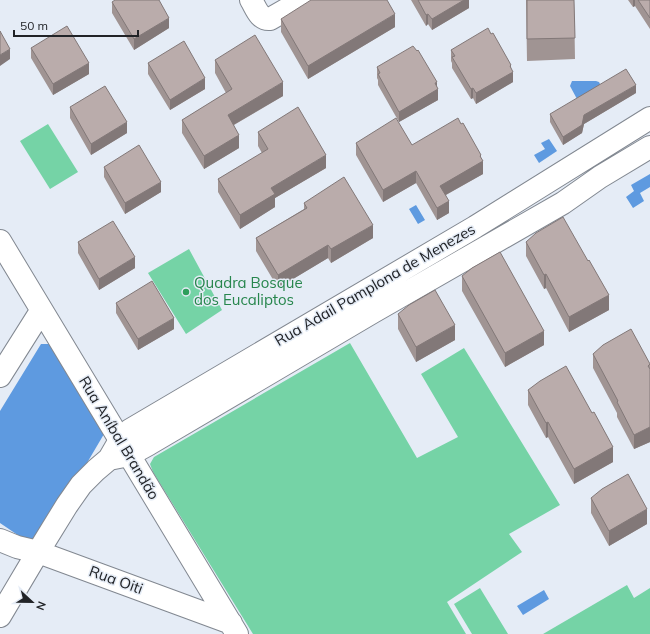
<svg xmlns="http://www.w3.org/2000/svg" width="650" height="634" viewBox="0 0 650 634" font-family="Mulish,sans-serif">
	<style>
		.green { fill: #75d3a6 }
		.water { fill: #5e9ae0 }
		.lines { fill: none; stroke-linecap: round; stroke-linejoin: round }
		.minor-casing { stroke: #828891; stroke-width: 24 }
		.major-casing { stroke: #828891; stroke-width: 24 }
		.minor { stroke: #fff; stroke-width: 22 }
		.major { stroke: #fff; stroke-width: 22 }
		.wall { fill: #a09493 }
		.shaded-wall { fill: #827878 }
		.building { fill: #baacab; stroke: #827878 }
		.leisure-dot { fill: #2e9e5b; stroke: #e5ecf6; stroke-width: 1.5 }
		.labels { text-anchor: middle; stroke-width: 3; stroke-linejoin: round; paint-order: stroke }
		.leisure-label { font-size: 15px; fill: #27864d; stroke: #e5ecf6; text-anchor: start }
		.street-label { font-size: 15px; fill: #212327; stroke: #e5ecf6 }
	</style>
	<rect width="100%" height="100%" fill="#e5ecf6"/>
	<path class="green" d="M48,124l30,48 -28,17 -30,-48z
		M189,249l33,61 -36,24 -38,-61z
		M350,343l67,115 41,-21 -37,-63 43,-26 96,157 -51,29 13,18 -75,50 19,32h-213l-100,-162 -3,-8 4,-7z
		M627,585l7,13 16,-10v46h-107z
		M480,588l28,46h-36l-18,-30z"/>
	<path class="water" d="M572,81h24l3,1 2,4 -24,13 -7,-13z
		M549,139l8,12 -18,12 -5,-8 11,-6 -4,-6z
		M650,174v13l-10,6 4,8 -11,7 -7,-11 8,-6 -3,-6z
		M416,205l9,15 -7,4 -9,-15z
		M41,344h8l55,90 -67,114 -37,-25v-112z
		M544,590l5,9 -26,16 -6,-9z"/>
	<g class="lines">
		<g class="minor-casing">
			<path id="minor" d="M251,0c5,8 8,20 19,19l33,-19
				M0,241l237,393
				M0,376l41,-65
				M0,540l17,7 21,5 193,71"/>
		</g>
		<g class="major-casing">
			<path id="major" d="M109,459l20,-4 20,-11 224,-132 190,-109 37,-26 50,-30
				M0,616l38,-64 29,-47 14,-20 15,-15 13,-11 11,-19 10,-10 345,-203 175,-109"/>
		</g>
		<use href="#minor" class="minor"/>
		<use href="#major" class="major"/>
	</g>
	<path class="wall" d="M411,0h58v8l-37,22 -4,-6 -2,2z
		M526,0h48l1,59 -48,2z
		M628,0h22v34v-5l-15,-23 -2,1z
		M112,2l57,26 -35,22 -22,-37z
		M281,19l114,8 -87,52 -27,-47z
		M491,34l20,35 2,13 -37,22 -3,-6 -2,1 -19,-31v-5l-1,-2v-11z
		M31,48l58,26 -36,21 -22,-37z
		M215,60l68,36 -49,29 5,23 -35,21 -22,-36v-13l44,-27 -11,-20z
		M148,63l57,26 -35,21 -22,-36z
		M377,67l60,19 1,14 -39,22 -21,-37v-5l-1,-2z
		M636,93l-52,31 -2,9 -19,12 -13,-23v-8z
		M70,107l57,26 -36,22 -21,-37z
		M258,132l68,36 -51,30v9l-35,22 -22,-37v-13l44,-26 -4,-7z
		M356,143l56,2 69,13 2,16 -37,21 3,18 -12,7 -21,-37 -33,19 -27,-47z
		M104,167l57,25 -36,22 -21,-37z
		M304,203l69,35 -42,25 -3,-5 -50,30 -22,-37v-13l48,-29z
		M78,242l57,26 -36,22 -21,-37z
		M526,242l62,19 21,49 -40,22 -23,-44 -2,1 -18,-33z
		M462,276l82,69 -39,22 -43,-76z
		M116,303l58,26 -36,21 -22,-37z
		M398,314l57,26 -39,22 -18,-33z
		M593,354l57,10v78l-16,7 -17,-32v-4l-24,-45z
		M528,390l64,23 21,49 -39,22 -26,-47 -2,1 -18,-33z
		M591,498l56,26 -38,22 -18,-33z"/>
	<path class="shaded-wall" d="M464,0h5v8l-37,22v-11z
		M633,0h2v6l-2,1z
		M395,14v13l-87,52v-13z
		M428,14v10l-2,2v-11z
		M169,18v10l-35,22v-11z
		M10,49v10l-10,7v-11z
		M89,63v11l-36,21v-11z
		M511,65v8l2,-1v10l-37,22v-11z
		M205,78v11l-35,21v-10z
		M283,82v14l-55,32v-13z
		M437,82v8l1,-1v11l-39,22v-10z
		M636,85v8l-52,31 -2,9 -19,12v-8l21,-22z
		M473,88v10l-2,1v-10z
		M127,122v11l-36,22v-11z
		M239,135v13l-35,21v-13z
		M326,155v13l-51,30v9l-35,22v-14l31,-27z
		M481,155v7l2,-1v13l-43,24v-12z
		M416,171v12l-33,19v-12z
		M161,182v10l-36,22v-11z
		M449,201v12l-12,7v-12z
		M373,225v13l-42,25v-14z
		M328,245v13l-50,30v-13z
		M135,257v11l-36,22v-11z
		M546,274v14l-2,1v-14z
		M609,295v15l-40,22v-15z
		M174,318v11l-36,21v-11z
		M455,325v15l-39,22v-15z
		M544,331v14l-39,22v-14z
		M548,422v15l-2,1v-15z
		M650,427v15l-16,7v-14z
		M613,447v15l-39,22v-15z
		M647,509v15l-38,22v-15z"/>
	<path class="building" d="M115,0h44l10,18 -35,21 -22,-37z
		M311,0h76l8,14 -87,52 -27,-47z
		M418,0h46l-32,19 -4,-5 -2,1z
		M527,0h47l1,38 -48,1z
		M638,0h12v18z
		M67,26l22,37 -36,21 -22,-36z
		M488,28l3,6 2,-1 18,32 -1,1 3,6 -37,21 -3,-5 -2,1 -19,-32 3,-1 -4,-6z
		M0,31l10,18 -10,6z
		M255,35l28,47 -55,33 11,20 -35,21 -22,-36 50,-31 -17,-29z
		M184,41l21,37 -35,22 -22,-37z
		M413,46l4,5 1,-1 19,32 -2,1 3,6 -39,23 -21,-38 2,-1 -3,-6z
		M626,69l10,16 -52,30 -2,10 -19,12 -13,-23z
		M105,86l22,36 -36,22 -21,-37z
		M298,107l28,48 -55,33 4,6 -35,21 -22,-36 50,-30 -10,-17z
		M396,118l16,27 46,-27 3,6 2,-1 18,32 -1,1 3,5 -43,25 9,15 -12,7 -21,-37 -33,19 -27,-47z
		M139,145l22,37 -36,21 -21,-36z
		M344,177l29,48 -42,24 -3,-4 -50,30 -22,-37 51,-30 -3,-5z
		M563,217l25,44 1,-1 20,35 -40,22 -23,-43 -2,1 -18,-33 10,-9z
		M113,221l22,36 -36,22 -21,-37z
		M500,252l44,79 -39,22 -43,-77 10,-8z
		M152,281l22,37 -36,21 -22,-36z
		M435,290l20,35 -39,22 -18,-33 11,-9z
		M631,329l19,35 -2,2 2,3v58l-16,8 -17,-33 1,-1 -25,-47 10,-9z
		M566,366l26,47 2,-1 19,35 -39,22 -26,-47 -2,1 -18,-33 12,-9z
		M628,474l19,35 -38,22 -18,-33 11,-9z"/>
	<circle class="leisure-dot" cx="186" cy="292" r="4"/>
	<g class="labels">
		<g class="leisure-label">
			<text x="194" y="288">Quadra Bosque<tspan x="194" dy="17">dos Eucaliptos</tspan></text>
		</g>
		<g class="street-label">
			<text transform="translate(375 285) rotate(-30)" y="5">Rua Adail Pamplona de Menezes</text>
			<text transform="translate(119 438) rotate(59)" y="5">Rua Aníbal Brandão</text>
			<text transform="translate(116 580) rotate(20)" y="5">Rua Oiti</text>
		</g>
	</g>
	<g transform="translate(32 602) rotate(112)" stroke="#e5ecf6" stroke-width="3" paint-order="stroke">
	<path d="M0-3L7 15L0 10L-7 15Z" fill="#212327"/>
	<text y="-6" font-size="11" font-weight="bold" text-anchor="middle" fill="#212327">N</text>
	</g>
	<path d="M14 30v6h124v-6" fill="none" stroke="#212327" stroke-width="2"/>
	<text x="20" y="30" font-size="12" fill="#212327" stroke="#e5ecf6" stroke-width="3" paint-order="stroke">50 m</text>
</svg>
